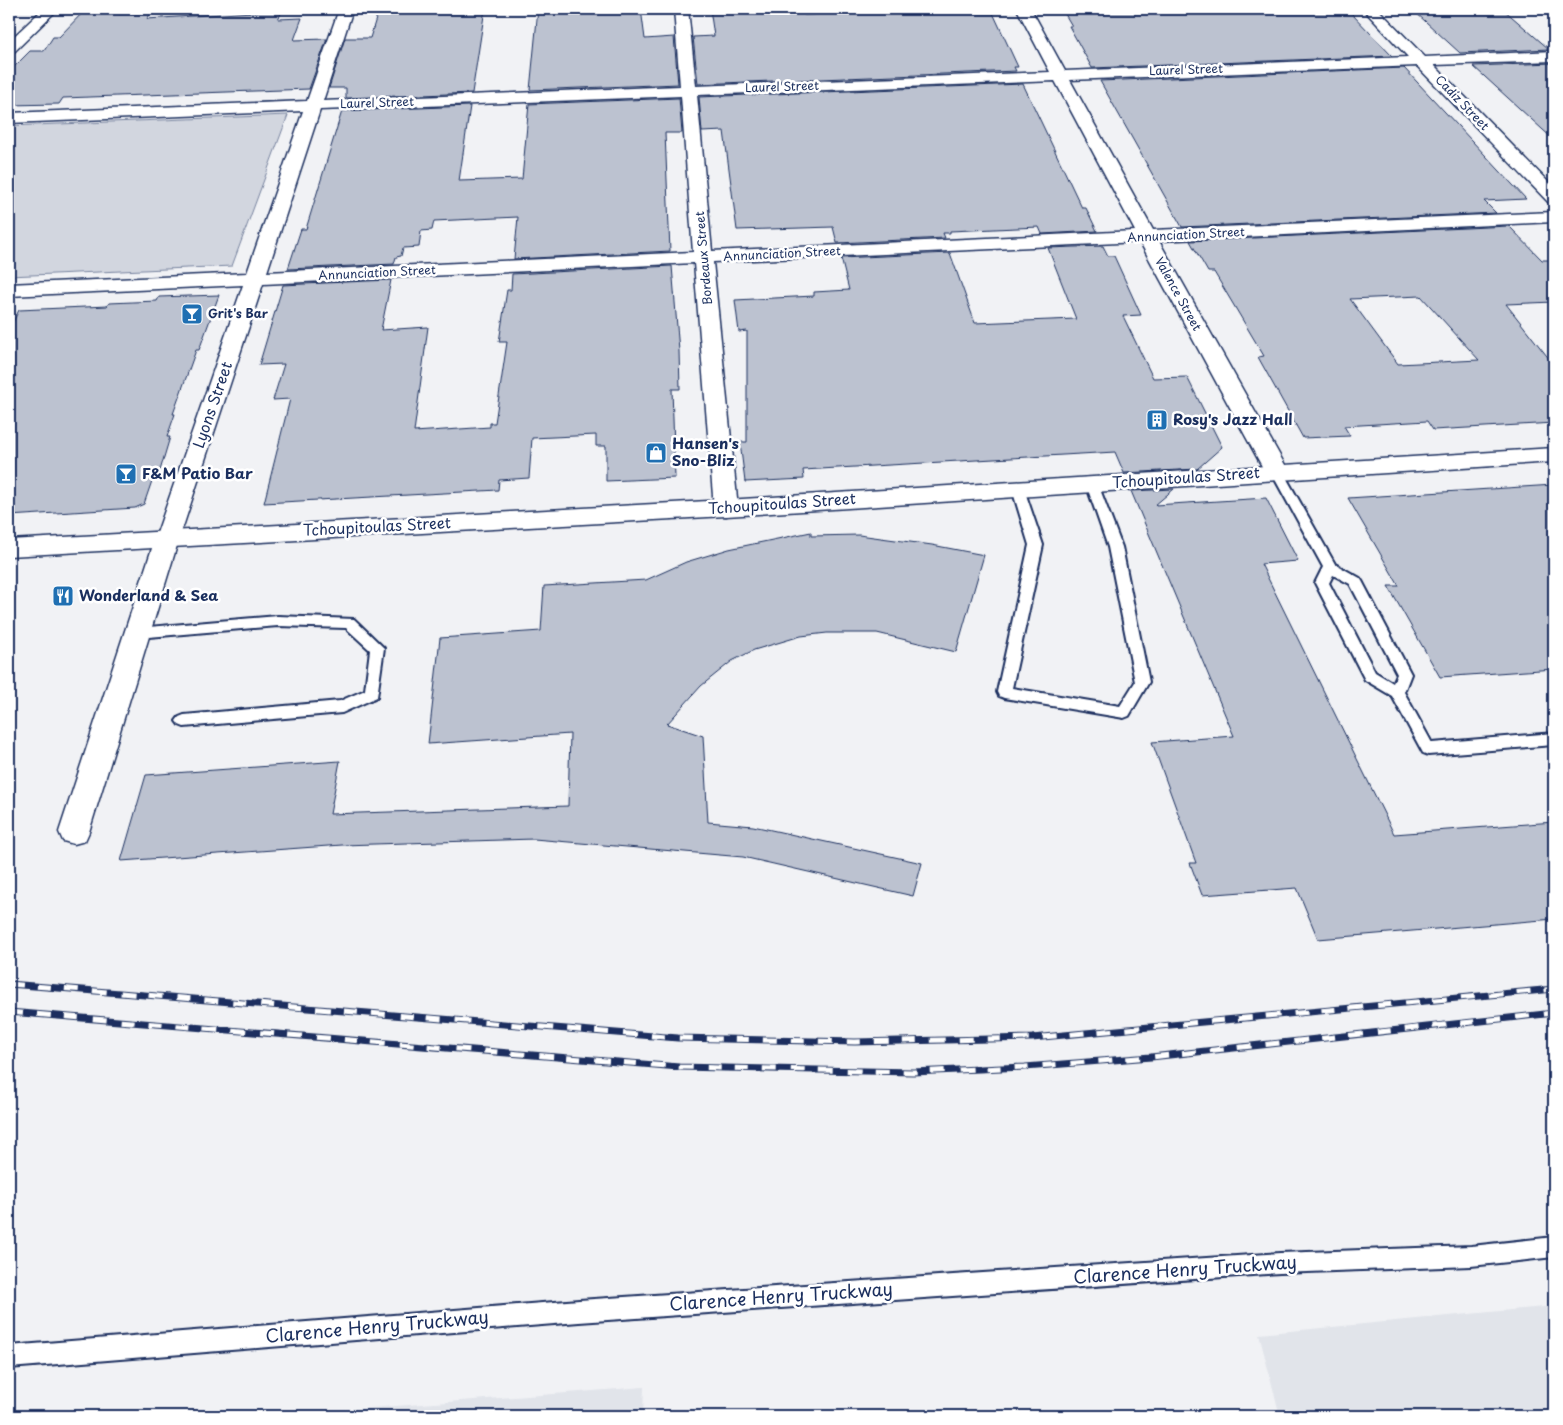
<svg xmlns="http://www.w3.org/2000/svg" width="1563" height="1425" viewBox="0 0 1563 1425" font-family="'Playpen Sans',sans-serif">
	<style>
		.built { fill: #e1e4ea }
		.green { fill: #d2d6df; stroke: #76829e }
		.building { fill: #bcc2d0; stroke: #1b2f5e; fill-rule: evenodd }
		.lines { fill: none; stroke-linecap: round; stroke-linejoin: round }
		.lane-casing { stroke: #1b2f5e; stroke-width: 4 }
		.street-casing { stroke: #1b2f5e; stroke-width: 3 }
		.secondary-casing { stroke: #1b2f5e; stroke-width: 3 }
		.lane { fill: #fff; fill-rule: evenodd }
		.street { fill: #fff; fill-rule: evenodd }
		.secondary { fill: #fff; fill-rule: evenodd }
		.rail-casing { stroke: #1b2f5e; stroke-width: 7 }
		.rail { stroke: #fff; stroke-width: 5; stroke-dasharray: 14; stroke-linecap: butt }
		.labels { text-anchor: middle; stroke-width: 5; stroke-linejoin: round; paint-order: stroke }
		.far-street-label { font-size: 12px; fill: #1b2f5e; stroke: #fff }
		.far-poi-label { font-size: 12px; font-weight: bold; fill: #1b2f5e; stroke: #fff; text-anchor: start }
		.street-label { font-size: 15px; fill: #1b2f5e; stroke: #fff }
		.poi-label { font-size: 15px; font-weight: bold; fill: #1b2f5e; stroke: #fff; text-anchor: start }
		.near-street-label { font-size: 18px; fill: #1b2f5e; stroke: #fff }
	</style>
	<rect width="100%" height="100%" fill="#f1f2f5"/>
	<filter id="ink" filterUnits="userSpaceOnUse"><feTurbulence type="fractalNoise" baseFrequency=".02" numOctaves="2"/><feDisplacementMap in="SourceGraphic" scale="10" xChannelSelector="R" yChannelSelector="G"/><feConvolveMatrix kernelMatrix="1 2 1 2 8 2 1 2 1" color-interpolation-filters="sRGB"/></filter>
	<g filter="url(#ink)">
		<path class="built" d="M1554,1306v110h-274l-21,-82z
			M644,1387l-1,29h-377z"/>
		<path class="green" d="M288,115l-56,151 -223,10v-150z"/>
		<path class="building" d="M86,9h36l-3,5 32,-1 -4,6 136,-9 -5,9 24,-1 -8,22 33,-1 -18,50 -246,9 -4,6 -50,1v-33l21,-21h14l9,-14h6z
			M382,9h103l-13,84 -126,5v-10h-17l16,-50h25l8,-26z
			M538,9h103l4,30 29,-2 4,47 -148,6z
			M710,9h93l1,6 157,-5 1,3h31l25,54h-4l2,4 -318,13 -5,-47 21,-1z
			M1062,9h278l5,4h6l41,43 -300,12 -23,-42h3z
			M1503,9l46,40 -89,4 -46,-42z
			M1554,63v77l-81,-74z
			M1404,68l122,131 -42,2 12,12 -314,14 -82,-146z
			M1023,84l59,124h4l11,23 -55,3 -3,-7 -89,4v2h-7l2,5 -108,5 -4,-16 -96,3 -13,-99 -22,1 -3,-35z
			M679,98l3,35h-17l5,118 -156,8 4,-42 -84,4 -2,9 -11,1 -2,16 -16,1 -2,8 -5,1 -2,7 -106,5 13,-40h5l36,-118 128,-5 -11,75 63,-2 7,-75z
			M1509,226l33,34h12v42l-48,2 48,61v58l-121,7 -6,-9 -83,5 6,10 -47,2 -45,-81 6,-1 -50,-84h-6l-18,-31zM1421,296l58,64 -81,4 -48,-65z
			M1103,246l5,10h6l27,59 -18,1 30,62 34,-1 35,70 -25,22 -73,4 -9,-21 -312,18 1,9 -59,3 -5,-40h7v-111l-8,1 -4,-32 79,-4v-4l35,-2 -8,-32 109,-5 25,70 101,-4 -28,-71z
			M672,266l7,85 1,38h-8l3,89 -69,3v-35h-10v-11l-64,3 -3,40 -30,2 -1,10 -234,13 26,-104 -17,1 11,-36 -25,1 24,-80 108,-5 -10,50 47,-3 -14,105 76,-5v-4h5l12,-81h-8l8,-52h4l1,-16z
			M219,295l-20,55h-3l-23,64h2l-8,23h3l-11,37 -5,1 -10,29 -9,4 -126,8v-186l10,-20 88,-4 2,-3 48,-2 2,-4z
			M1554,485v184l-114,8 -52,-91h11l-51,-88z
			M1174,489l-19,16 111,-7 32,63 -37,3 133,270 160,-12v97l-236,20 -21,-51 -95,7 -12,-32h6l-44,-121 82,-6 -103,-245z
			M811,532v4l48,-1 73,10 52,10 -28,97 -79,-19h-50l-26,3 -47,14 -22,11 -31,25 -34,38 36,12 5,86 45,4 169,37 -9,33 -170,-39 -209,-18 -192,6 -221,16 25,-86 194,-14 -10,53 238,-8 2,-72 -142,10 12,-106 101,-7 3,-45 102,-6 40,-18 43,-13z"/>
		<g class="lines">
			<g class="lane-casing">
				<path id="lane" d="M1277,468l6,4 52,92 25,14 2,3 49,93 -7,18 28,51 122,-10v12l-126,10 -5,-2 -31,-57 -27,-16 -50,-97 8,-16 -52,-95zM1333,575l17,9 47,90 -4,9 -18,-11 -46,-89z
					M1092,480l6,4 24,63 27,135 -20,34 -5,2 -120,-20 -5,-2 -2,-4 32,-147 -17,-56 6,-4 6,4 19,56 -31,143 108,18 15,-24 -27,-135 -22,-63z
					M278,616l76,3 30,29 -7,49 -35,16 -158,14 -5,-2 -3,-4 3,-4 5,-2 156,-14 25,-11 5,-40 -24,-22 -68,-2 -141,12 -7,-5 7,-5z
					M1554,1237v20l-83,9 -191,7 -701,49 -570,46v-22l570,-46 701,-47 191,-7z"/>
			</g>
			<g class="street-casing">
				<path id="street" d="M43,9h15l-44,43 -5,1v-12z
					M339,9h14l-30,92 357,-15 -6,-77h14l8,77 354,-14 -33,-63h14l34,62 343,-14 -45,-48h15l47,48 129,-6v10l-120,4 120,123v15l-6,-1 -131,-136 -347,14 83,150 401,-18v10l-395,19 130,231 -4,5 -8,2 -8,-2 -4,-5 -125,-230 -427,20 25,246 -4,6 -8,2 -8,-2 -4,-6 -20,-245 -431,21 -84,255 -90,293 -4,9 -11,3 -11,-3 -4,-9 96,-293 88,-254 -234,11v-12l238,-11 56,-162 -294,12v-10l298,-12zM1055,81l80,150 -423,20 -15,-156zM681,96l12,156 -426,20 53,-162z"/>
			</g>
			<g class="secondary-casing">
				<path id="secondary" d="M1554,448v14l-828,54 -717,40v-16l717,-40z"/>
			</g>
			<use href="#lane" class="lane"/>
			<use href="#street" class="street"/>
			<use href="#secondary" class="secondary"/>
			<g class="rail-casing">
				<path id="rail" d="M9,984l669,54 177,4 177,-4 522,-49
					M9,1012l670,55 234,5 112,-5 126,-10 403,-44"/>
			</g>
			<use href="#rail" class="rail"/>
		</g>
	</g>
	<defs>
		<g id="bar-square" transform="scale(1.125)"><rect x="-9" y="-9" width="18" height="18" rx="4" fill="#1f6fb2" stroke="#fff"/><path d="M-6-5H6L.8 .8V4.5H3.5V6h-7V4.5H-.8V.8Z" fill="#fff"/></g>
		<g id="building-square" transform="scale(1.125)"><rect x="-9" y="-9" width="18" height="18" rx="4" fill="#1f6fb2" stroke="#fff"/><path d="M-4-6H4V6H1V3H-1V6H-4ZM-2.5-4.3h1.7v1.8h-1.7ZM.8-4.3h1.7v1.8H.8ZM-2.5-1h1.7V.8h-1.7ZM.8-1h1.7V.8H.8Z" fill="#fff"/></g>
		<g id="shop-square" transform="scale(1.125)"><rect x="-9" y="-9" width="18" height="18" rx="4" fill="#1f6fb2" stroke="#fff"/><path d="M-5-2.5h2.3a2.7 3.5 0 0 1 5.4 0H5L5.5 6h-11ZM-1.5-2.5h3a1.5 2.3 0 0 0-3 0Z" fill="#fff"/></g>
		<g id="restaurant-square" transform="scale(1.125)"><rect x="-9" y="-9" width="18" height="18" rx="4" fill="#1f6fb2" stroke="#fff"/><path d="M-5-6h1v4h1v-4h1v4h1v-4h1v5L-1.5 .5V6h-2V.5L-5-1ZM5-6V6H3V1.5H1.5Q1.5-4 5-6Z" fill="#fff"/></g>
	</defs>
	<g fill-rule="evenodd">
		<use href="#bar-square" x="192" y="314"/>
		<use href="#building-square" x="1157" y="420"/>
		<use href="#shop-square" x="656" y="453"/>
		<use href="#bar-square" x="126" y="474"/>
		<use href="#restaurant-square" x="63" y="596"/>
	</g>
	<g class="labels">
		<g class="far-street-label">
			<text transform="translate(1186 70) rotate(-2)" y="4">Laurel Street</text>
			<text transform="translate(782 87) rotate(-2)" y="4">Laurel Street</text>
			<text transform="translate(377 103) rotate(-2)" y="4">Laurel Street</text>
			<text transform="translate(1462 103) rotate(46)" y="4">Cadiz Street</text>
			<text transform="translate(1186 235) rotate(-3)" y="4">Annunciation Street</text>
			<text transform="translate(782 254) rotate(-3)" y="4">Annunciation Street</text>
			<text transform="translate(704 258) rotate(-95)" y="4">Bordeaux Street</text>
			<text transform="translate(377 273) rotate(-3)" y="4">Annunciation Street</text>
			<text transform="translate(1178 294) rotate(61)" y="4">Valence Street</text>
		</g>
		<g class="far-poi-label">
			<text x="208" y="318">Grit's Bar</text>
		</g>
		<g class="street-label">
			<text transform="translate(213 405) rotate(-71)" y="5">Lyons Street</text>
			<text transform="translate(1186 478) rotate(-4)" y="5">Tchoupitoulas Street</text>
			<text transform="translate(782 504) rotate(-4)" y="5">Tchoupitoulas Street</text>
			<text transform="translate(377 527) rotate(-3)" y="5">Tchoupitoulas Street</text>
		</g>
		<g class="poi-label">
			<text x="1173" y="425">Rosy's Jazz Hall</text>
			<text x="672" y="449">Hansen's<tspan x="672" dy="17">Sno-Bliz</tspan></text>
			<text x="142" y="479">F&amp;M Patio Bar</text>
			<text x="79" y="601">Wonderland &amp; Sea</text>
		</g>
		<g class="near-street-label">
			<text transform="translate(1185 1270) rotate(-4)" y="6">Clarence Henry Truckway</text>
			<text transform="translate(781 1297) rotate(-4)" y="6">Clarence Henry Truckway</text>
			<text transform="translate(377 1327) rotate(-5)" y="6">Clarence Henry Truckway</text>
		</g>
	</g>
	<rect width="1563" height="1425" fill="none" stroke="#fff" stroke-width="30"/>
	<rect x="15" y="15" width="1533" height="1395" fill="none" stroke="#1b2f5e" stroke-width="2" filter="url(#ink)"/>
</svg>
